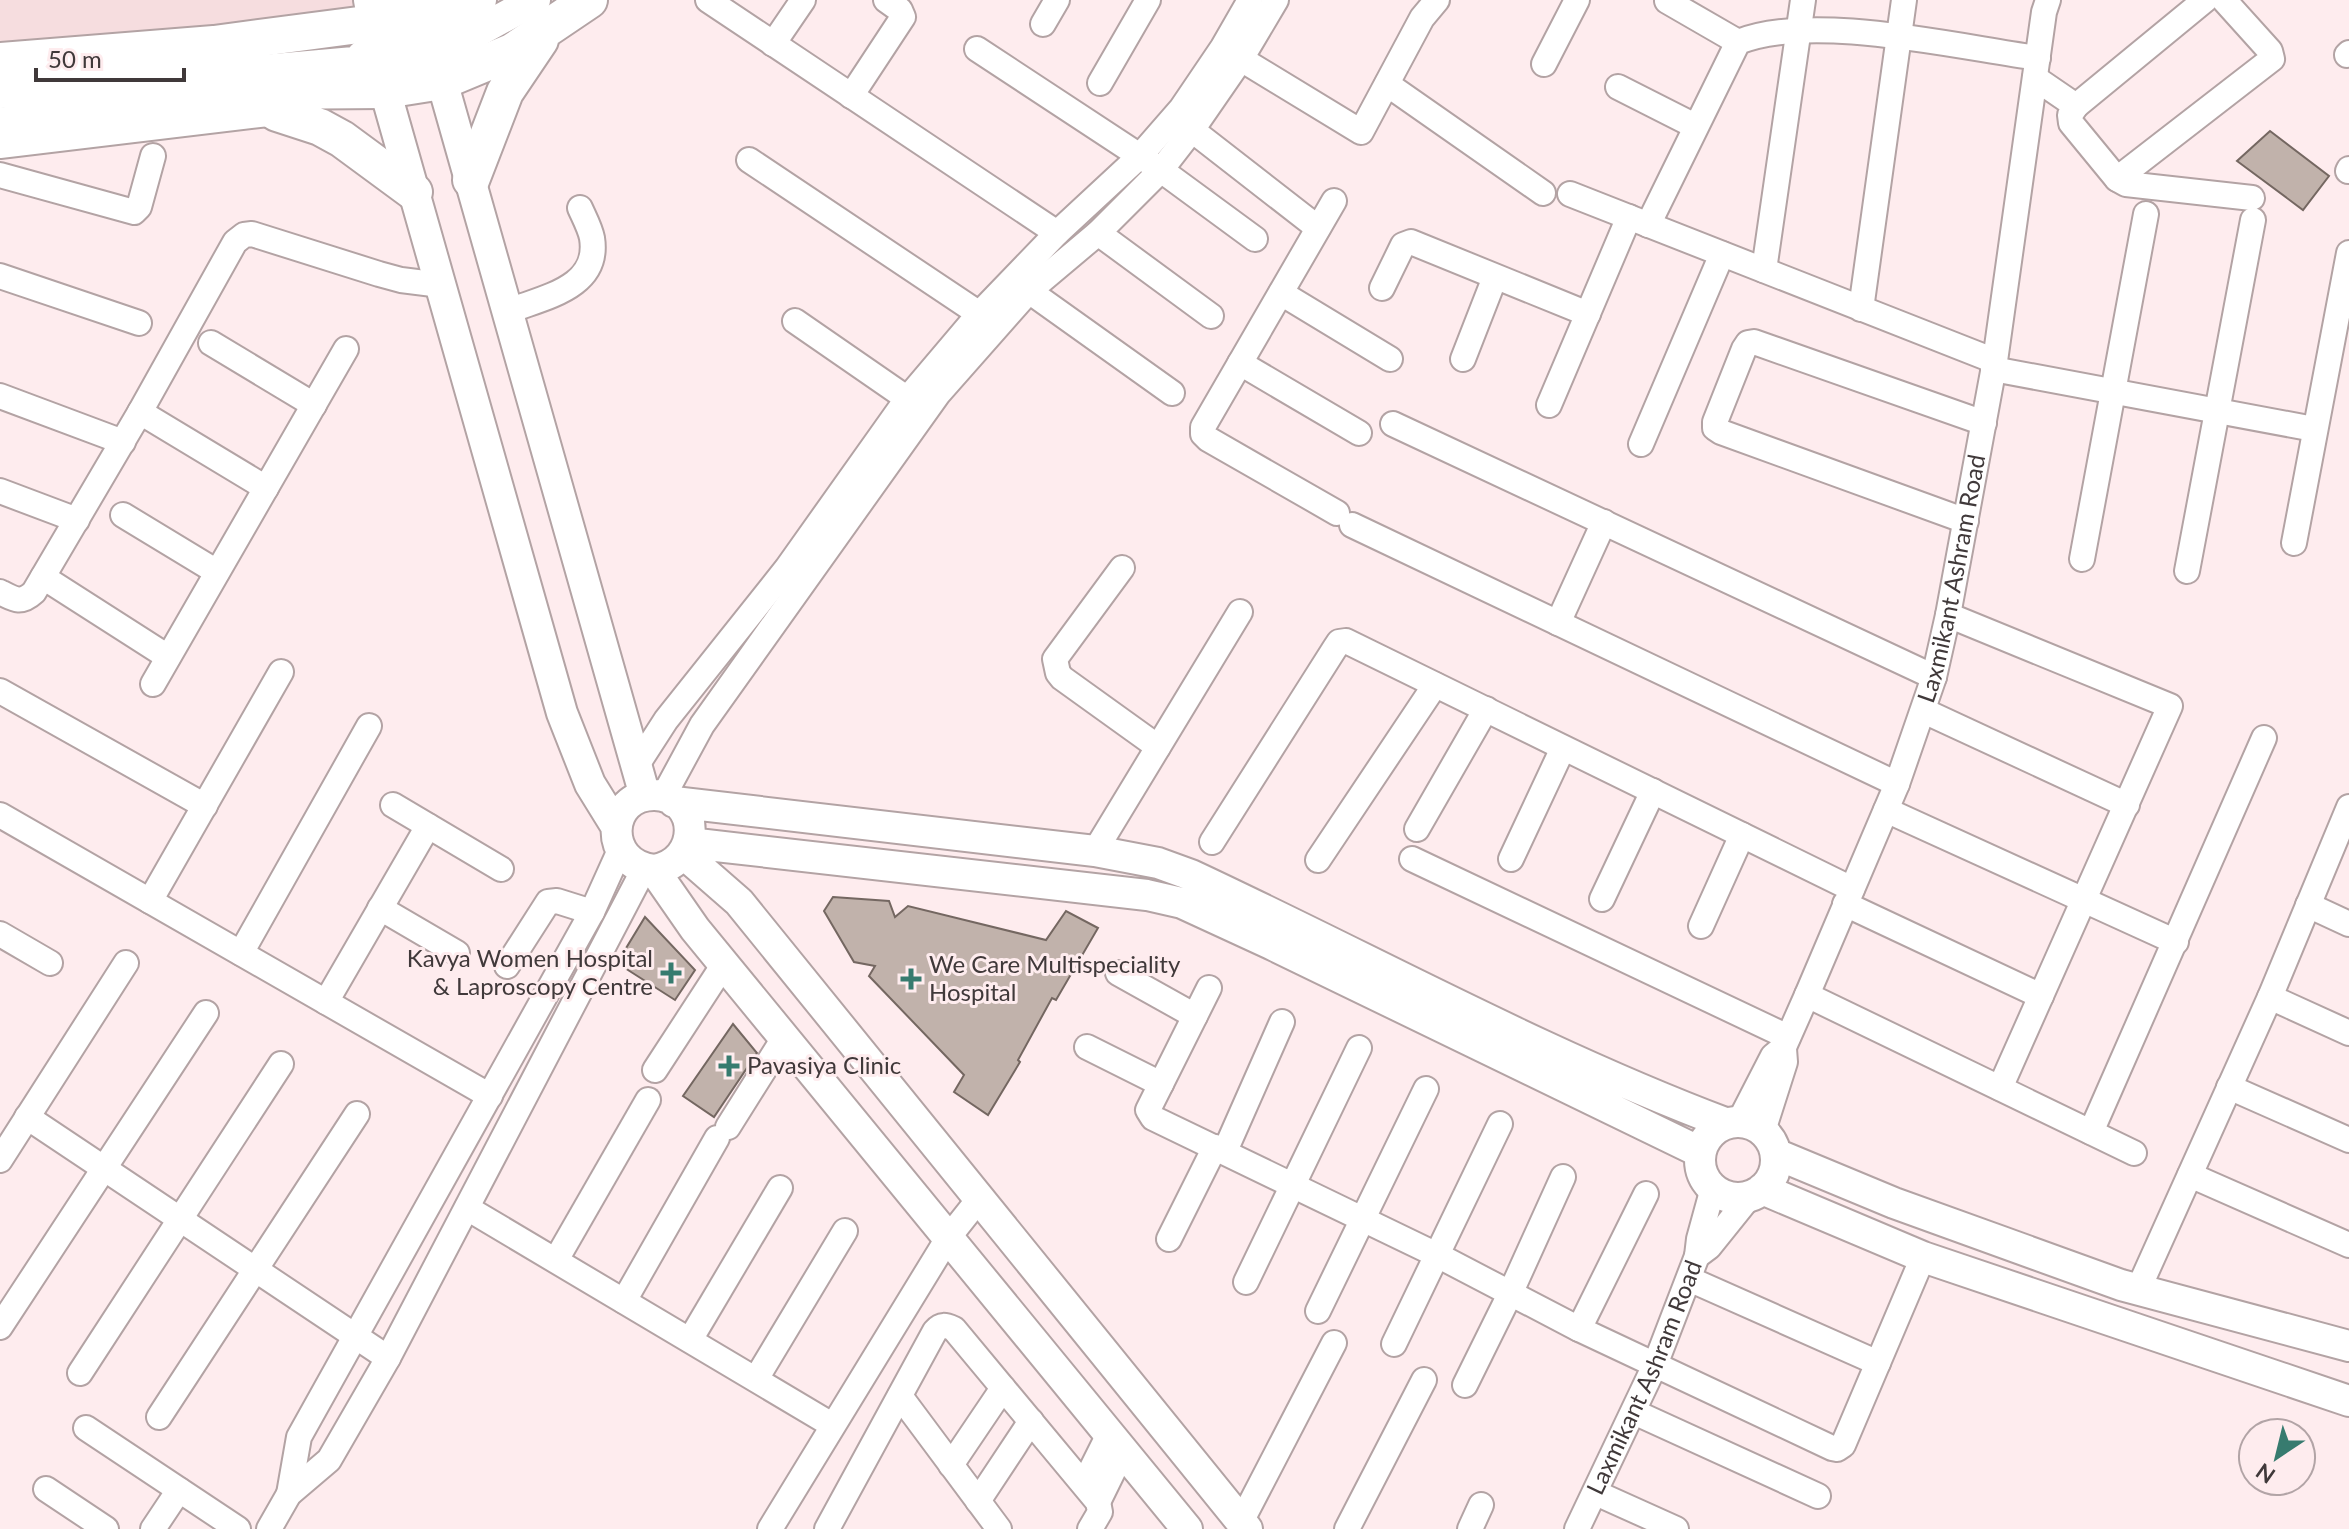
<svg xmlns="http://www.w3.org/2000/svg" width="2349" height="1529" viewBox="0 0 2349 1529" font-family="Lato,sans-serif">
	<style>
		.built { fill: #f6dddf }
		.building { fill: #c1b2ab; stroke: #746761; stroke-width: 2 }
		.lines { fill: none; stroke-linecap: round; stroke-linejoin: round }
		.minor-casing { stroke: #b3a3a4; stroke-width: 28 }
		.major-casing { stroke: #b3a3a4; stroke-width: 34 }
		.highway-casing { stroke: #b3a3a4; stroke-width: 40 }
		.minor { stroke: #fff; stroke-width: 24 }
		.major { stroke: #fff; stroke-width: 30 }
		.highway { stroke: #fff; stroke-width: 36 }
		.poi-dot { fill: #377b6f; stroke: #feecee; stroke-width: 3 }
		.labels { text-anchor: middle; stroke-width: 6; stroke-linejoin: round; paint-order: stroke }
		.street-label { font-size: 24px; fill: #40393a; stroke: #feecee }
		.poi-label { font-size: 24px; fill: #40393a; stroke: #feecee; text-anchor: start }
	</style>
	<rect width="100%" height="100%" fill="#feecee"/>
	<path class="built" d="M0,0h362l2,14 -364,36z"/>
	<path class="building" d="M2270,131l59,45 -26,34 -66,-49z
		M833,897l56,4 6,16 13,-11 138,34 20,-29 32,17 -42,72 -4,-2 -34,62 2,2 -32,53 -34,-23 10,-17 -95,-99 6,-10 -21,-4 -30,-51z
		M645,917l50,53 -20,30 -58,-37z
		M733,1024l24,29 -43,64 -31,-21z"/>
	<g class="lines">
		<g class="minor-casing">
			<g id="minor">
				<path d="M708,0l349,233"/>
				<path d="M1667,1l71,41"/>
				<path d="M1043,24l14,-24"/>
				<path d="M773,44l30,-44"/>
				<path d="M977,49l184,121 94,69"/>
				<path d="M2347,55l2,-2"/>
				<path d="M1241,59l120,73 61,-114 15,-18"/>
				<path d="M1544,64l33,-64"/>
				<path d="M2035,78l41,28 -6,9 1,8 46,56 9,5 126,14"/>
				<path d="M1100,83l48,-83"/>
				<path d="M1387,84l156,109"/>
				<path d="M1618,87l77,39"/>
				<path d="M851,96l52,-79 -3,-7 -14,-10"/>
				<path d="M2076,106l129,-106"/>
				<path d="M1192,130l126,98"/>
				<path d="M0,146l277,-33"/>
				<path d="M749,160l241,161"/>
				<path d="M2348,171l1,-2"/>
				<path d="M0,175l134,37 5,-5 14,-51"/>
				<path d="M2117,179l155,-120 -2,-8 -46,-51"/>
				<path d="M1570,194l425,167"/>
				<path d="M1334,201l-131,226v7l5,5 129,74"/>
				<path d="M1648,225l90,-183c74,-30 219,5 300,16"/>
				<path d="M1098,233l113,83"/>
				<path d="M1764,270l39,-270"/>
				<path d="M0,276l139,47"/>
				<path d="M1382,288l21,-43 8,-3 177,72"/>
				<path d="M1029,291l143,102"/>
				<path d="M1281,293l109,66"/>
				<path d="M1861,309l43,-309"/>
				<path d="M509,311c35,-14 91,-23 83,-73 -2,-10 -8,-21 -12,-30"/>
				<path d="M795,321l123,85"/>
				<path d="M211,343l103,62"/>
				<path d="M1463,359l32,-82"/>
				<path d="M1240,363l119,70"/>
				<path d="M1993,369l321,60"/>
				<path d="M0,396l123,46"/>
				<path d="M1549,405l80,-188"/>
				<path d="M140,412l126,76"/>
				<path d="M1393,424l541,253"/>
				<path d="M1641,444l81,-190"/>
				<path d="M0,491l77,29"/>
				<path d="M123,515l94,57"/>
				<path d="M1966,521l-245,-89 -6,-4v-6l29,-73 4,-6 6,-1 230,81"/>
				<path d="M1352,525l545,259"/>
				<path d="M2294,543l55,-290"/>
				<path d="M2082,559l64,-345"/>
				<path d="M1122,568l-67,91 3,14 4,5 96,69"/>
				<path d="M2187,571l66,-351"/>
				<path d="M43,577l125,80"/>
				<path d="M0,592c15,8 21,12 34,0l106,-180 95,-170 9,-7 8,-1 127,40 22,6 40,5"/>
				<path d="M1948,615l222,91 -170,382"/>
				<path d="M1558,623l46,-101"/>
				<path d="M153,684l193,-335"/>
				<path d="M0,691l205,115"/>
				<path d="M1924,711l203,94"/>
				<path d="M637,765l29,-45 121,-152 120,-169 72,-85 78,-81 83,-77 41,-47 42,-62 27,-47"/>
				<path d="M663,797l39,-72 236,-331 91,-103 69,-58 63,-63 31,-40 49,-71 35,-59"/>
				<path d="M393,805l108,64"/>
				<path d="M1886,810l290,132"/>
				<path d="M0,815l490,281"/>
				<path d="M1417,829l69,-120"/>
				<path d="M1212,842l123,-194 4,-6 7,-1 506,248"/>
				<path d="M1095,851l145,-239"/>
				<path d="M1412,859l376,178"/>
				<path d="M1511,859l52,-111"/>
				<path d="M1318,860l117,-175"/>
				<path d="M1602,899l51,-108"/>
				<path d="M150,901l131,-229"/>
				<path d="M1845,904l196,92"/>
				<path d="M2308,905l41,19"/>
				<path d="M380,908l77,45"/>
				<path d="M1701,926l41,-91"/>
				<path d="M0,934l50,29"/>
				<path d="M241,953l128,-227"/>
				<path d="M507,966l41,-64 9,-1 35,11"/>
				<path d="M1118,973l77,43"/>
				<path d="M1209,988l-61,122 5,8 284,137 142,74 253,119 5,1 6,-4 80,-188"/>
				<path d="M1807,995l327,158"/>
				<path d="M2270,997l79,36"/>
				<path d="M326,1002l102,-176"/>
				<path d="M1087,1047l74,37"/>
				<path d="M655,1070l69,-106"/>
				<path d="M2229,1087l120,53"/>
				<path d="M27,1117l361,241"/>
				<path id="s1" d="M1739,1122l34,-66 11,-9 23,-52 90,-211 37,-107 14,-62 47,-254 49,-349 4,-12"/>
				<path d="M728,1127l56,-89"/>
				<path d="M1763,1131l22,-69 -1,-13"/>
				<path d="M2091,1132l173,-394"/>
				<path d="M1225,1151l57,-129"/>
				<path d="M0,1160l126,-197"/>
				<path d="M2190,1175l159,70"/>
				<path d="M467,1208l365,217"/>
				<path d="M1169,1239l46,-92"/>
				<path d="M1697,1256l2,-17 14,-51"/>
				<path d="M556,1260l92,-160"/>
				<path d="M1689,1279l189,84"/>
				<path d="M1246,1282l113,-234"/>
				<path d="M2138,1290l132,-293 79,-190"/>
				<path d="M624,1301l93,-163"/>
				<path d="M1318,1311l108,-222"/>
				<path d="M0,1327l206,-314"/>
				<path d="M1579,1329l67,-135"/>
				<path d="M690,1340l90,-152"/>
				<path d="M1394,1344l106,-220"/>
				<path d="M80,1373l201,-309"/>
				<path d="M756,1379l89,-148"/>
				<path d="M1465,1385l45,-91 53,-117"/>
				<path d="M900,1396l99,133"/>
				<path d="M1634,1412l184,84"/>
				<path d="M159,1417l198,-303"/>
				<path d="M86,1428l152,101"/>
				<path d="M951,1465l52,-77"/>
				<path d="M1084,1484l25,-50"/>
				<path d="M46,1489l60,40"/>
				<path d="M1596,1493l80,36"/>
				<path d="M289,1494l10,-57 293,-525 28,-62"/>
				<path d="M978,1501l53,-80"/>
				<path d="M1098,1502l25,-51"/>
				<path d="M1241,1522l93,-179"/>
				<path d="M153,1529l26,-39"/>
				<path d="M269,1529l20,-35 40,-34 59,-102 256,-489"/>
				<path d="M770,1529l178,-291 31,-39"/>
				<path d="M827,1529l108,-198c6,-7 10,-6 19,-2l144,173 2,10 -10,17"/>
				<path d="M1347,1529l77,-149"/>
				<path d="M1470,1529l11,-24"/>
				<path id="s2" d="M1577,1529l78,-164 42,-109 12,-9 41,-51"/>
			</g>
		</g>
		<g class="major-casing">
			<path id="major" d="M369,0l16,90 177,623 28,71 26,42
				M419,0l226,796
				M362,56l15,-10 50,-17 54,-29
				M0,93l354,-31 27,7 54,-14 100,-55
				M674,802l421,49 63,12 33,12c178,83 351,179 534,248
				M689,843l458,52 35,8 89,41 429,208
				M684,854l55,48 508,627
				M654,870c48,-8 47,-73 1,-75 -49,-1 -53,69 -1,75l41,59 492,600
				M1700 1160a38 38 0 1 1 76 0a38 38 0 1 1-76 0Z
				M1776,1154l118,49 227,82 228,61
				M1762,1189l161,68 426,144"/>
		</g>
		<g class="highway-casing">
			<path id="highway" d="M0,61l214,-17 160,-21 58,-23
				M245,91l32,22 43,14 22,12 72,53
				M0,126l245,-35 140,-1 57,-9 70,-29 77,-52
				M471,180l34,-88 35,-52"/>
		</g>
		<use href="#minor" class="minor"/>
		<use href="#major" class="major"/>
		<use href="#highway" class="highway"/>
	</g>
	<g class="poi-dot">
		<path d="M667 961h8v8h8v8h-8v8h-8v-8h-8v-8h8z"/>
		<path d="M907 967h8v8h8v8h-8v8h-8v-8h-8v-8h8z"/>
		<path d="M725 1054h8v8h8v8h-8v8h-8v-8h-8v-8h8z"/>
	</g>
	<g class="labels">
		<g class="street-label">
			<text dy="8" stroke="none"><textPath href="#s1" startOffset="588">Laxmikant Ashram Road</textPath></text>
			<text dy="8" stroke="none"><textPath href="#s2" startOffset="166">Laxmikant Ashram Road</textPath></text>
		</g>
		<g class="poi-label">
			<text x="653" y="967" text-anchor="end">Kavya Women Hospital<tspan x="653" dy="28">&amp; Laproscopy Centre</tspan></text>
			<text x="929" y="973">We Care Multispeciality<tspan x="929" dy="28">Hospital</tspan></text>
			<text x="747" y="1074">Pavasiya Clinic</text>
		</g>
	</g>
	<g transform="translate(2277 1457) rotate(215)"><circle r="38" fill="#feecee" stroke="#b2a4a6" stroke-width="2"/>
	<path d="M0-6L14 30L0 20L-14 30Z" fill="#377b6f"/>
	<text y="-12" font-size="22" font-weight="bold" text-anchor="middle" fill="#40393a">N</text>
	</g>
	<path d="M36 68v12h148v-12" fill="none" stroke="#40393a" stroke-width="4"/>
	<text x="48" y="68" font-size="24" fill="#40393a" stroke="#feecee" stroke-width="6" paint-order="stroke">50 m</text>
</svg>
